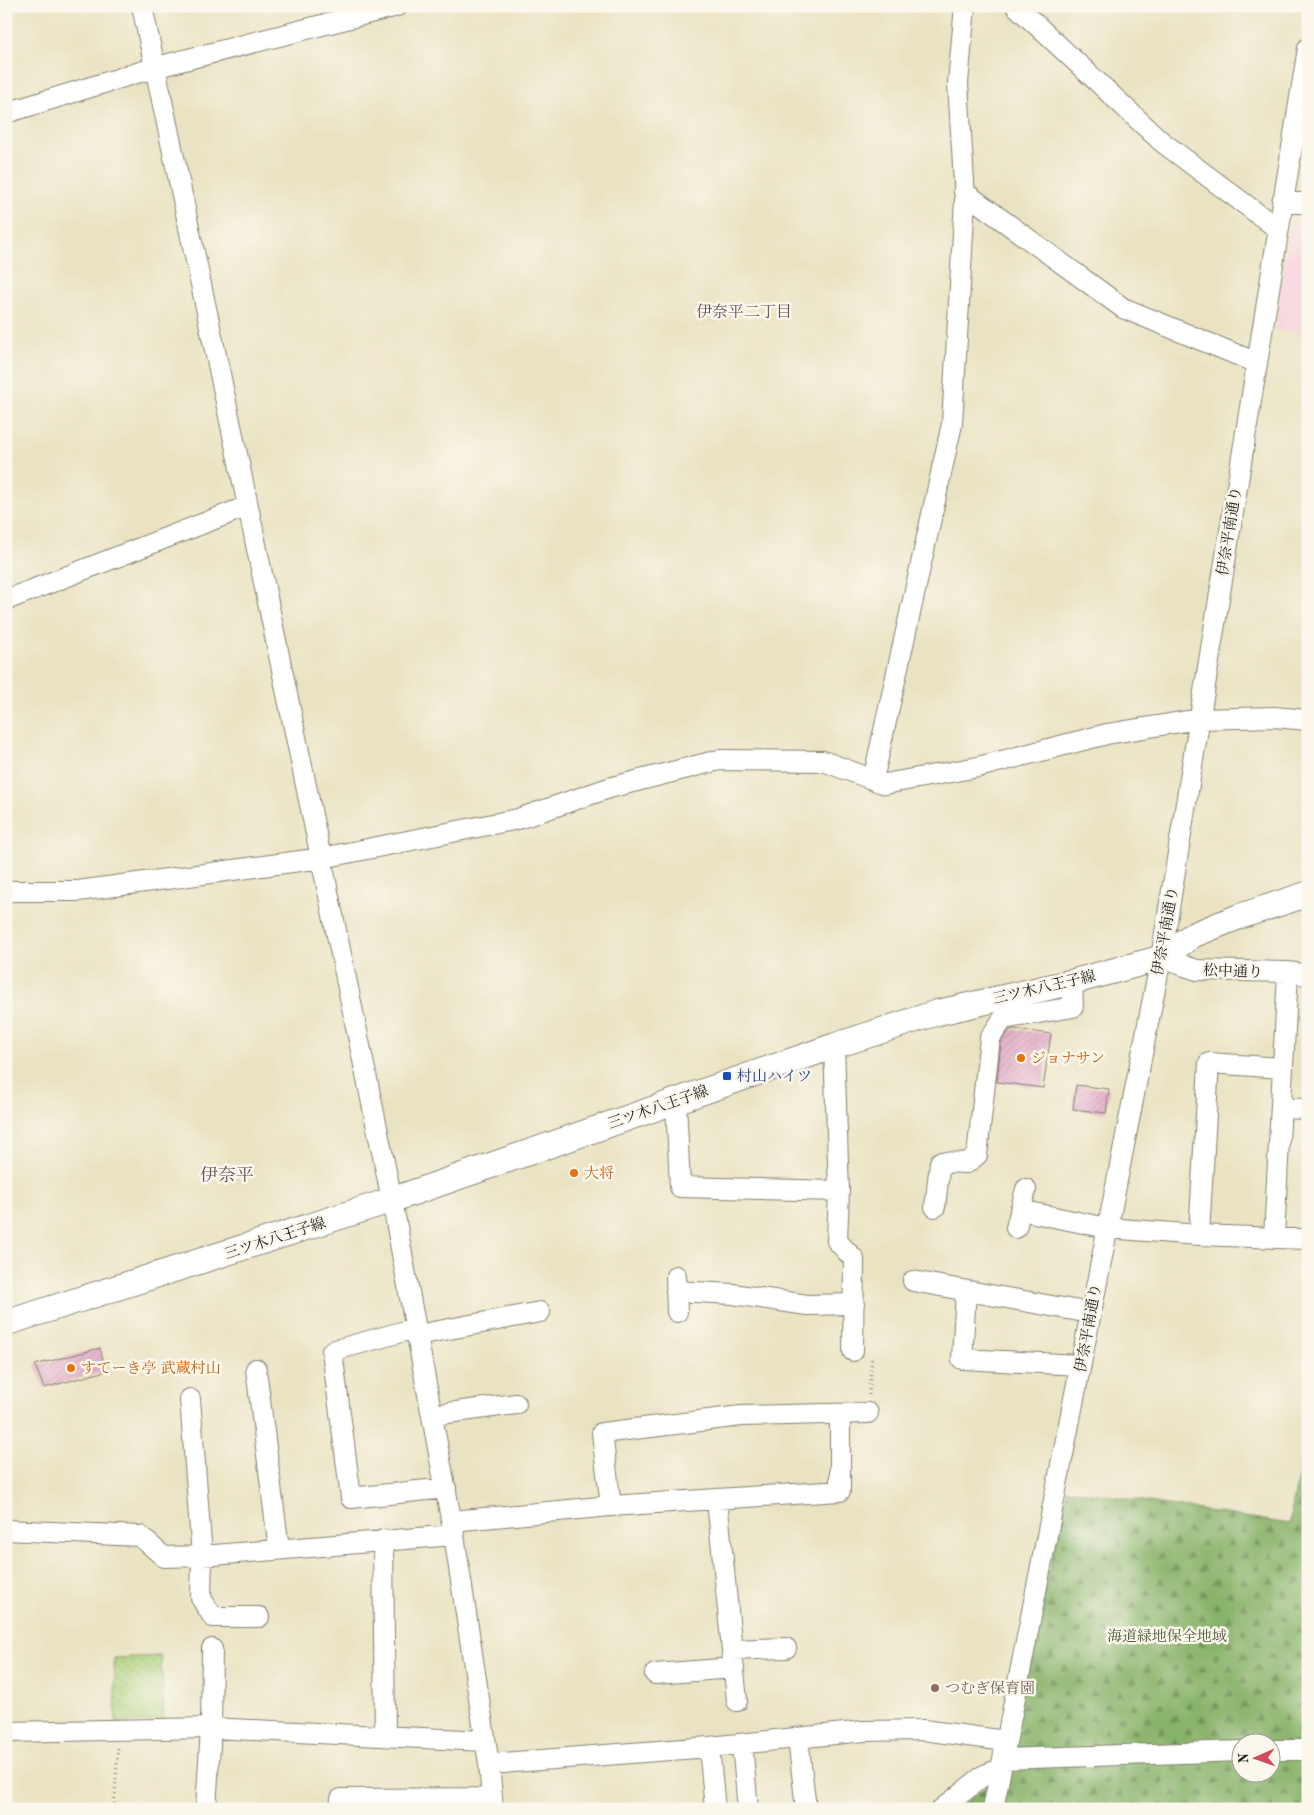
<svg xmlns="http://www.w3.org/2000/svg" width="1314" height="1815" viewBox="0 0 1314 1815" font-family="'Old Standard TT','Noto Serif JP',serif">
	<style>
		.built { fill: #f5cfdb }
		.forest { fill: url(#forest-firs); stroke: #526742; fill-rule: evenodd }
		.park { fill: url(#park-dots); stroke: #63764a }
		.building { fill: url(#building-hatch) }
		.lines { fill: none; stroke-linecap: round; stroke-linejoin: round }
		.minor-casing { stroke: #838070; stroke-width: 22 }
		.major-casing { stroke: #838070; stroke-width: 27 }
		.path { stroke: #838070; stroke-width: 3; stroke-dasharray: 1 4; stroke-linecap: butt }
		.minor { stroke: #fff; stroke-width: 20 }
		.major { stroke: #fff; stroke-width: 25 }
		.food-dot { fill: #e8710a; stroke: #fbf7ec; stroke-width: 2 }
		.transit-dot { fill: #1a4fb4; stroke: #fbf7ec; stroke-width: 2 }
		.education-dot { fill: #8d6e63; stroke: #fbf7ec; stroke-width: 2 }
		.labels { text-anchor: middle; stroke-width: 5; stroke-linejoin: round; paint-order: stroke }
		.street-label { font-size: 15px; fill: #1c1c1c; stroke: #fbf7ec }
		.food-label { font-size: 15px; fill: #c56008; stroke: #fbf7ec; text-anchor: start }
		.transit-label { font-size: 15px; fill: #164399; stroke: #fbf7ec; text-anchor: start }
		.park-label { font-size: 15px; fill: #4e5b3d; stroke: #fbf7ec }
		.education-label { font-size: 15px; fill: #785e54; stroke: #fbf7ec; text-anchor: start }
		.neighbourhood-label { font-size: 16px; fill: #624e58; stroke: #fbf7ec }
		.quarter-label { font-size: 18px; fill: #624e58; stroke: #fbf7ec }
	</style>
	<defs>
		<pattern id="forest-firs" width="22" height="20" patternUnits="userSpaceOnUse" patternTransform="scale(1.25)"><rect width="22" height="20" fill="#87b269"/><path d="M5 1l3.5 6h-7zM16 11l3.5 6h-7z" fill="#6e9056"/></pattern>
		<pattern id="park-dots" width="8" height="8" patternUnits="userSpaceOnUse" patternTransform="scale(1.25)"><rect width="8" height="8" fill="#aacf79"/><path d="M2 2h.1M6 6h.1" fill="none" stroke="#92b168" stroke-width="1.8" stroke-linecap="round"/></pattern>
		<pattern id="building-hatch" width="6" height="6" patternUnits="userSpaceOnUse" patternTransform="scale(1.25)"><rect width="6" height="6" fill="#e3abc8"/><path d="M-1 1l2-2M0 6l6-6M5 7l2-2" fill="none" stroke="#c293ab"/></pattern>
	</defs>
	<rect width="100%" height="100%" fill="#fbf7ec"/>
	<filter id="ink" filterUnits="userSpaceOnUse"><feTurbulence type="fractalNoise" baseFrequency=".02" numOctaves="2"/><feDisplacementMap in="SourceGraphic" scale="10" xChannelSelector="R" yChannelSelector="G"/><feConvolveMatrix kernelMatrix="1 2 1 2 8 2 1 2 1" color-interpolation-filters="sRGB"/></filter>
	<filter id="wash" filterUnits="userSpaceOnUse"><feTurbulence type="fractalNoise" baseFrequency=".0096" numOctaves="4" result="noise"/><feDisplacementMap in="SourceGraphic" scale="20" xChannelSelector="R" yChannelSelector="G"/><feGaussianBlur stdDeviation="1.12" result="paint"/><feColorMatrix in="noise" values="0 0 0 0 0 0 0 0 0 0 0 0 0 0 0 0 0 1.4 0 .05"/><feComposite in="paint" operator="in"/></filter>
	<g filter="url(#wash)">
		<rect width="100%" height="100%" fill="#eae3c3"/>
		<path class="built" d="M1290,223l18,1v110l-32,-4z"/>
		<path class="forest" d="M1308,1425v384h-352l52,-39 3,-30 56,-251 222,35zM1242,1742h30v30h-30z"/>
		<path class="park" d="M161,1656l3,65 -48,2 -2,-65z"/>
		<g id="blocks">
			<path class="building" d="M1014,1029l37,5 -8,54 -46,-6 4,-40 9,-12z
				M1076,1085l33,4 -3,24 -33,-4z
				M100,1348l6,23 -62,17 -9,-23z"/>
		</g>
	</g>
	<g filter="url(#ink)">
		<use href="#blocks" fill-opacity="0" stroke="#838070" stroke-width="1"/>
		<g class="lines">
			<g class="minor-casing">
				<path id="minor" d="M142,6l106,500 144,694 62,335 35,229 4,45
					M1016,6l146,136 116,87
					M6,113l147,-45 244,-62
					M964,192l159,116 134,55
					M1282,201l26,3
					M6,600l242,-94
					M873,780l79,-356 13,-225 -7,-116 7,-77
					M6,891h72l244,-33 196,-39 91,-31 110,-28 104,1 62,23 93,-17 129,-33 92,-15 75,-2 34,3
					M1161,958l36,12 91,2 20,3
					M834,1046l5,145 -2,50 17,18 -1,92
					M676,1101l4,86 159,4
					M1281,1108l27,1
					M935,1207l5,-45 27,1 10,-8 13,-117 13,-19 70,-12 -1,-25
					M1020,1210l87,18 92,7 109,4
					M1016,1228l10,-39
					M1199,1235l10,-172 74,5
					M1274,1237l14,-265
					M676,1276l1,36
					M913,1281l177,32
					M676,1291l57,3 74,11 47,-1
					M966,1291l-4,68 119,6
					M416,1328l-84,23 19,147 95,-10
					M417,1335l123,-23
					M256,1369l23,180
					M190,1399l12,157 -1,42 12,19h46
					M433,1415l83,-11
					M717,1500l20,201
					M611,1506l-9,-73 139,-17 127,-3
					M452,1521l159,-15 229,-15v-77
					M6,1530l134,6 24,21 38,-1 252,-21
					M383,1540l2,195
					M732,1650l54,-2
					M655,1674l79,-6
					M6,1732l205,-4 274,13
					M798,1738l8,71
					M742,1744l6,65
					M709,1747l6,62
					M1272,1750h36
					M1003,1759l239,-8
					M489,1764l220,-17 155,-16 59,-1 83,11
					M206,1809l5,-81 1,-79
					M340,1809l1,-10 151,-1
					M942,1809l42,-34 16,-6
					M993,1809l168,-851 147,-910"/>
			</g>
			<g class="major-casing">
				<path id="major" d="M6,1323l386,-123 442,-154 102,-33 136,-31 89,-24 32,-23 45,-18 70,-23"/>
			</g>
			<path class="path" d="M869,1395l3,-39
				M114,1809l4,-62"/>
			<use href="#minor" class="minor"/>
			<use href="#major" class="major"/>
		</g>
	</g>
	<g class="food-dot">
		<circle cx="1021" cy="1058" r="5"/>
		<circle cx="574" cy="1173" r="5"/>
		<circle cx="71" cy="1368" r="5"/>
	</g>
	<rect class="transit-dot" x="722" y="1071" width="10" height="10" rx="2.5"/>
	<circle class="education-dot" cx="935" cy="1688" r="5"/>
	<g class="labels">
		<g class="street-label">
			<text transform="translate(1229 531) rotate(-81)" y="5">伊奈平南通り</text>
			<text transform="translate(1165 931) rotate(-80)" y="5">伊奈平南通り</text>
			<text transform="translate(1233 971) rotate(2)" y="5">松中通り</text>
			<text transform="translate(1044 987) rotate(-13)" y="5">三ツ木八王子線</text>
			<text transform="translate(658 1107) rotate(-19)" y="5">三ツ木八王子線</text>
			<text transform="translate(275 1238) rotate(-18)" y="5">三ツ木八王子線</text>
			<text transform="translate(1088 1328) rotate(-80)" y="5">伊奈平南通り</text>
		</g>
		<g class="food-label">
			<text x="1031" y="1063">ジョナサン</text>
			<text x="584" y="1178">大将</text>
			<text x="81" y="1373">すてーき亭 武蔵村山</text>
		</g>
		<g class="transit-label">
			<text x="737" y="1081">村山ハイツ</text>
		</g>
		<g class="park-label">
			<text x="1167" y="1641">海道緑地保全地域</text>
		</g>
		<g class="education-label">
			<text x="945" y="1693">つむぎ保育園</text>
		</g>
		<g class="neighbourhood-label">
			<text x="744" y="317">伊奈平二丁目</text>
		</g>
		<g class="quarter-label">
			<text x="227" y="1181">伊奈平</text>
		</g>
	</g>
	<rect width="1314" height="1815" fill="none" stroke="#fbf7ec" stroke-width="25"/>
	<g transform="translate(1256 1758) rotate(268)"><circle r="24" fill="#fbf7ec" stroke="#a29f99"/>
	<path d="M0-4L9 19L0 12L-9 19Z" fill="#d1495b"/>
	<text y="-8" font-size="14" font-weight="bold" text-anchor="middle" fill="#1c1c1c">N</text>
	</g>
</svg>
